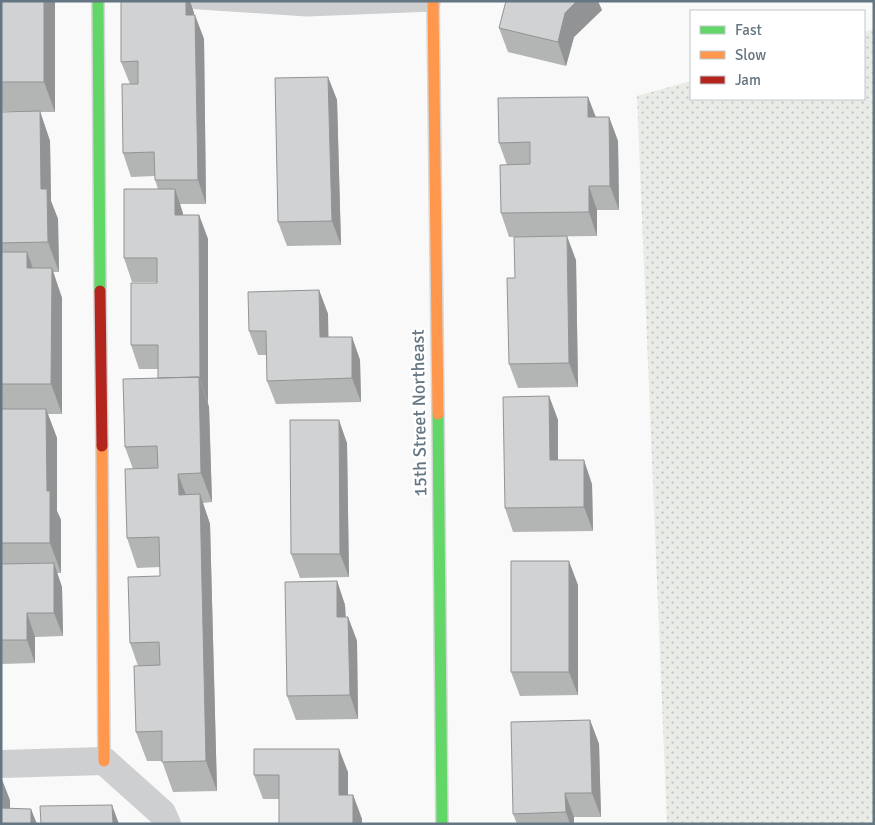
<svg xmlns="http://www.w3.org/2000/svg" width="875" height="825" viewBox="0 0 875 825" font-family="Signika,sans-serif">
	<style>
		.grass { fill: url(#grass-dots) }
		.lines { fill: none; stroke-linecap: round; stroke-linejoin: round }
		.fast-casing { stroke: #d5d6d7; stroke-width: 14 }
		.slow-casing { stroke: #d5d6d7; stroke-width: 14 }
		.jam-casing { stroke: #d5d6d7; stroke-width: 14 }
		.lane { stroke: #cecfd0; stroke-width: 15 }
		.street { stroke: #cecfd0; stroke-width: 28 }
		.fast { stroke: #63d668; stroke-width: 11 }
		.slow { stroke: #ff974d; stroke-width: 11 }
		.jam { stroke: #b3261e; stroke-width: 11 }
		.wall { fill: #b3b5b5 }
		.shaded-wall { fill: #929394 }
		.building { fill: #d0d2d3; stroke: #929394 }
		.labels { text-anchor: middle; stroke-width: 5; stroke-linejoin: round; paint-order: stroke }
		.street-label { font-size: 18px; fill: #657683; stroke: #fff }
	</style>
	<defs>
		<pattern id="grass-dots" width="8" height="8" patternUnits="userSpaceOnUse" patternTransform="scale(1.25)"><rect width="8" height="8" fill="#e8ebe6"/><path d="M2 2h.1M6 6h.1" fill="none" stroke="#c0c3c0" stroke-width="1.8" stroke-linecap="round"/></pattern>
	</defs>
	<rect width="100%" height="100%" fill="#f9f9f9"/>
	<path class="grass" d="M874,29v795h-207l-30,-728 54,-15v18h173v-67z"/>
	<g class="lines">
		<g class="fast-casing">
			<path id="fast" d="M98,1l2,290
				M438,414l4,410"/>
		</g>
		<g class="slow-casing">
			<path id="slow" d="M433,1l5,413
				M102,446l2,315"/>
		</g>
		<g class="jam-casing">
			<path id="jam" d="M100,291l2,155"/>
		</g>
		<path class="lane" d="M185,1l122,8 126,-5"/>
		<path class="street" d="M1,764l103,-3 58,52 5,11"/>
		<use href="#fast" class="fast"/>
		<use href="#slow" class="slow"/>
		<use href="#jam" class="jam"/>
	</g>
	<path class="wall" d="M1,1h54v111h-15l10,29 1,60 7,18 1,53h-6l9,26v116h-14l9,24v73l4,9v53h-4l5,14 1,49 -28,1v26l-34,1v-552l28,-1h-28z
		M186,1h4l4,12v2l10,24 2,165h-26l3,11h16l9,24v164l1,4 3,95 -9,1 7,21 7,267 -44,1 -11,-31h-15l-11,-29 2,-66 -8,-23 30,-67v-9l-23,1 -10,-30 6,-69 -8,-22 33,-69v-9h-19l-8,-24 26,-63h-25l-8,-24 34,-69 -3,-9v-4l-24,1 -8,-24 7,-69 -9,-22z
		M602,10l-28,27 -8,29 -58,-14 -9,-24z
		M328,77l9,23 4,145 -54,1 -9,-24z
		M588,97l8,20h13l9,24 1,69h-22v26l-88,1 -8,-24 6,-48 -8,-22z
		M576,260l2,127 -60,1 -9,-24 6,-86z
		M319,290l9,24v23h24l8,23 1,42 -85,2 -9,-23v-26h-9l-9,-24z
		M549,396l9,24v40l34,24 1,47 -80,1 -8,-24z
		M347,443l2,134 -49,1 -9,-24z
		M337,581l8,24 1,12h2l9,24 1,78 -62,1 -9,-24z
		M578,585v110l-58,1 -9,-24z
		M590,720l9,24 2,73h-27v7h-57l-4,-10z
		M348,772v23h5l9,24v5h-83v-25h-16l-9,-24z"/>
	<path class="shaded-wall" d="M44,1h11v111l-11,-30z
		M186,1h4l4,12v26l-8,-24z
		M577,1h21l4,9 -28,27 -8,29 -8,-24 7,-29z
		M195,15l9,24 2,165 -8,-24z
		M328,77l9,23 4,145 -9,-24z
		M588,97l9,24 -9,-4z
		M40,111l10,30 1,60 7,18 1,53 -11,-30 -7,-53z
		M609,117l9,24 1,69 -9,-24z
		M589,186l8,24v26l-8,-24z
		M175,189l8,24v26l-8,-24z
		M199,215l9,24v164l-8,-24z
		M567,236l9,24 2,127 -9,-24z
		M27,252l11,30 -11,-14z
		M52,268l10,30v116l-11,-30z
		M319,290l9,24 1,47 -9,-24z
		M352,337l8,23 1,42 -9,-24z
		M199,377l10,30 3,95 -11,-29z
		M549,396l9,24v64l-8,-24z
		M46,409l11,29v73l4,9v53l-11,-30 -3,-52z
		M339,420l8,23 2,134 -9,-23z
		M584,460l8,24 1,47 -9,-24z
		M178,474l11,29 -10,-8z
		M200,494l10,30 7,267 -11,-30z
		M569,561l9,24v110l-9,-23z
		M54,563l8,24 1,49 -9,-23z
		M337,581l8,24 1,36 -9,-24z
		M27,613l8,24v26l-8,-23z
		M348,617l9,24 1,78 -8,-24z
		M590,720l9,24 2,73 -9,-24z
		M339,749l9,23v47l-9,-24z
		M1,777l9,23v24l-9,-15z
		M565,793l9,24v7h-4l-4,-12z
		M353,795l9,24v5h-9z
		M112,805l7,19h-6z
		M31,809l6,15h-6z"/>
	<path class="building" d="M1,1h43v81h-43z
		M121,1h65v14h9l3,165h-43l-1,-28 -31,1 -1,-69h16v-23l-17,1z
		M506,1h71l-12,12 -7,29 -59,-14z
		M328,77l4,144 -54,1 -3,-144z
		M588,97v20h21l1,69h-21v26l-88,1 -1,-48 30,-1v-22l-31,1 -1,-45z
		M40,111l1,78h6l1,53 -47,1v-131z
		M124,189h51v26h24l1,164 -1,-2 -41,1v-33h-27v-62h26v-25h-33z
		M567,236l2,127 -60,1 -2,-86h8l-1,-41z
		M1,252h26v16h25l-1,116h-50z
		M319,290l1,47h32v41l-85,3 -1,-50h-17l-1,-39z
		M199,377l2,96 -23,1 1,21 21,-1 6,267 -44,1v-31l-26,1 -2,-66 26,-1 -1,-23 -29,1 -2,-66 32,-1 -1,-39 -32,1 -2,-69 33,-1 -1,-22 -32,1 -2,-68z
		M549,396l1,64h34v47l-79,1 -2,-111z
		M1,409h45l1,82h3v52h-49z
		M290,420h49l1,134h-49z
		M511,561h58v111h-58z
		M54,563v50h-27v27h-26v-76z
		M337,581v36h11l2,78 -63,1 -2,-114z
		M590,720l2,73h-27l1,19 -53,2 -2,-92z
		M254,749h85v46h14v29h-74v-49h-25z
		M112,805l1,19h-72l-1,-18z
		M1,808l30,1v15h-30z"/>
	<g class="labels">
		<g class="street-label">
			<text transform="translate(419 413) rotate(-91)" y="6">15th Street Northeast</text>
		</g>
	</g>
	<rect width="875" height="825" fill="none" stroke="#657683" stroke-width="5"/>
	<rect x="690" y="10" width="175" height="90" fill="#ffffff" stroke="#c1c8cd"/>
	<rect x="700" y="26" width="25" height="8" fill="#63d668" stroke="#c1c8cd"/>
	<text x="735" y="35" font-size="15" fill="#657683">Fast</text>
	<rect x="700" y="51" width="25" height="8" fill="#ff974d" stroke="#c1c8cd"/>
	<text x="735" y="60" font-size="15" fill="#657683">Slow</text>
	<rect x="700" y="76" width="25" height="8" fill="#b3261e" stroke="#c1c8cd"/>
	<text x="735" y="85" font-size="15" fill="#657683">Jam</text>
</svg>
